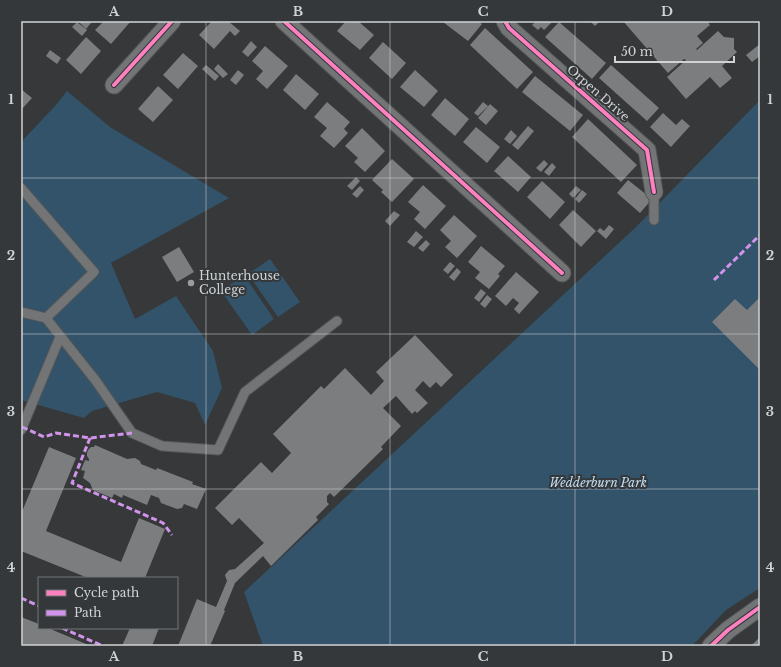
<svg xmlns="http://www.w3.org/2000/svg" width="781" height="667" viewBox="0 0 781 667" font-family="'Libre Baskerville',serif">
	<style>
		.green { fill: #325369 }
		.building { fill: #7b7d7e }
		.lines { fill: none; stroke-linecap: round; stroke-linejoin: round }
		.lane-casing { stroke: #555657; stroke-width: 11 }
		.street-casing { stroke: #555657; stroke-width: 19 }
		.lane { stroke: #727475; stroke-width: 9 }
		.street { stroke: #727475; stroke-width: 17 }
		.quiet { stroke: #d193ec; stroke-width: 3; stroke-dasharray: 6 3; stroke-linecap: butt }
		.cycleway-casing { stroke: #35383a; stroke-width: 6 }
		.cycleway { stroke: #ff80c0; stroke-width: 4 }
		.grid { fill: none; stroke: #d1d2d4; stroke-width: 1; stroke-opacity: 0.55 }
		.poi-dot { fill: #9b9c9e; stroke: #35383a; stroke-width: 1.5 }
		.labels { text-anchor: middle; stroke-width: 4; stroke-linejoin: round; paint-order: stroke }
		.street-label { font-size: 12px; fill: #d1d2d4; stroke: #35383a }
		.poi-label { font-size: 12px; fill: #d1d2d4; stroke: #35383a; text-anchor: start }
		.park-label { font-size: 12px; font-style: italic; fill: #c2dff5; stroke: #35383a }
		.neatline { fill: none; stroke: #d1d2d4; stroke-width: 1.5 }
		.grid-label { font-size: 13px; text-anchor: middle; font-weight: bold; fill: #d1d2d4 }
	</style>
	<rect width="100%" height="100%" fill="#363839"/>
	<path class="green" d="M67,91l43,36 119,71 -118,65 24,56 41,-23 37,55 9,37 -17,37 -10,-22 -38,-11 -65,19 -8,7 -63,-18v-258l34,-36z
		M760,100v488l-34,22 -34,36h-429l-19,-54 392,-365z
		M270,259l30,43 -22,15 -30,-43z
		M244,275l30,44 -22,16 -31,-44z"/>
	<path class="building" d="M78,21h10l3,2 -5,6z
		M104,21h27l-20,23 -16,-14z
		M212,21h16l12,10 -5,5 -5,-5 -16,18 -15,-14z
		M346,21h12l16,14 -14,15 -23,-19z
		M444,21h34l4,3 -14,17 -25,-19z
		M534,21h19l-9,9 -3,-3 -3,3 -6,-5 3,-3z
		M590,21h10l-5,5z
		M623,21h84l3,4 -13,11 6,7 -7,6 1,1 21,-19 6,6 10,1v11l3,3 -15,14 10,12 -12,10 -10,-11 -24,22 -19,-22 19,-17 -2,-1 -16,14z
		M77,22l10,8 -5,6 -10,-9z
		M559,22l47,41 -14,16 -47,-42z
		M485,28l48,44 -16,17 -47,-44z
		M86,37l15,14 -20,23 -15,-14z
		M251,41l6,6 -9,10 -6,-5z
		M383,42l23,21 -14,16 -23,-21z
		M760,44v12l-8,6 -6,-7z
		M265,46l23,20 -21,23 -11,-10 7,-8 -11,-10z
		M50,50l11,8 -4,6 -11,-8z
		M183,53l15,13 -20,23 -15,-14z
		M218,64l10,10 -5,4 -9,-9z
		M206,65l13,11 -4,5 -13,-12z
		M611,65l48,43 -12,13 -48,-43z
		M238,70l6,5 -8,10 -6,-5z
		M415,70l23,21 -14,16 -24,-20z
		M296,74l23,20 -14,16 -22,-20z
		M535,76l48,39 -13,16 -48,-39z
		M158,86l15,14 -20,22 -15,-13z
		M21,89l11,9 -11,12z
		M445,98l24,21 -14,17 -24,-21z
		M327,102l23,20 -6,7 4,4 -14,15 -14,-12 7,-8 -13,-11z
		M483,102l5,4 -10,10 -4,-3z
		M490,104l8,7 -12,14 -8,-7z
		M663,113l13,12 6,-6 8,7 -19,21 -21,-20z
		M588,119l49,46 -16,17 -49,-45z
		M528,126l6,5 -16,19 -6,-5z
		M476,127l24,20 -13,16 -24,-21z
		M362,128l23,23 -20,21 -11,-10 4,-4 -13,-12z
		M511,130l6,6 -7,8 -6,-5z
		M508,156l23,21 -13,15 -24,-21z
		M392,159l22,20 -22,23 -11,-10 2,-2 -11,-10z
		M544,160l4,4 -7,8 -5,-4z
		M552,163l4,4 -7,9 -5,-4z
		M356,177l4,4 -8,9 -5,-4z
		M628,180l24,19 -12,14 -23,-20z
		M542,181l23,21 -15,17 -23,-22z
		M423,185l23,21 -21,23 -11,-10 6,-7 -12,-10z
		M360,186l4,4 -7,8 -5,-4z
		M576,186l5,4 -8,8 -4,-4z
		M582,190l5,4 -8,9 -4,-4z
		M573,210l23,21 -15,16 -22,-22z
		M394,211l6,4 -10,11 -5,-5z
		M454,215l23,21 -20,22 -12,-11 6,-6 -11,-11z
		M609,225l5,4 -8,10 -9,-8 3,-3 4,3z
		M416,231l7,6 -9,10 -7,-5z
		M426,240l4,4 -7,8 -5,-4z
		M481,246l24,20 -7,8 2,2 -11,13 -14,-11 5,-6 -12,-10z
		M179,247l15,25 -17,10 -15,-25z
		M450,262l5,4 -7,8 -5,-4z
		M457,268l4,4 -7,9 -5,-4z
		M516,272l23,20 -20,22 -5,-5 5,-6 -6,-5 -7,8 -11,-10z
		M481,289l5,4 -7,9 -5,-4z
		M487,295l5,4 -7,9 -5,-4z
		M760,297v71l-1,1 -47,-47 23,-23 12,11z
		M415,335l38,40 -12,12 -5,-5 -6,6 -7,-7 -8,9 13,13 -11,10 -2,-2 -3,3 -16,-18 -13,12 18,18 -20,21 2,2 -49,48 -4,-4 -3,3v6l2,2 -13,13 2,3 -47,46 -8,-10 -28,27 -11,27 1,1 -15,35h-32l19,-47 19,8 11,-26 -2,-6 4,-5 6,-1 29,-26 -25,-25 -7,7 -17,-17 46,-46 11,11 19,-20 -18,-19 48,-48 3,3 21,-21 26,27 13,-14 -8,-9z
		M95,445l32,14 8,-1 5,3 1,3 15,6 1,-2 36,14 -1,2 14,5 -9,20 -13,-5 -2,4 -5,1 -16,-6 -2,-5 -8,-3 -4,10 -24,-10 -1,3 -8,-4 -2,4 -19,-8 -3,-7 -7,-5 2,-7 -4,-1 4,-10 4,1v-2l-2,-3v-3l1,-3 3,-3h3z
		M49,447l27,11 -30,73 75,31 18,-44 26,11 -20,49h-57l-67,-27v-37z
		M21,617l18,7v4h9l43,18h-70z
		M130,628h29l-7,18h-30z
		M760,637v9h-10l4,-3z"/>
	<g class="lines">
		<g class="lane-casing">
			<path id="lane" d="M21,188l73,84 -48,46
				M654,220v-28
				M21,312l25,6 50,63 36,52 30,13 56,4 27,-58 92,-71
				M21,430l39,-93"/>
		</g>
		<g class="street-casing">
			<path id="street" d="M284,21l278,252
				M505,21l4,7 138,122 7,42
				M114,85l58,-64
				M711,646l17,-16 32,-23"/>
		</g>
		<use href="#lane" class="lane"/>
		<use href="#street" class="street"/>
		<path class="quiet" d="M714,280l46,-45
			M22,427l22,10 12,-4 34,5 42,-5
			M90,438l-18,45 91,40 9,12
			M21,598l18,8
			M62,628l41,18"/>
		<g class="cycleway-casing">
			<path id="cycleway" d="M284,21l278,252
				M505,21l4,7 138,122 7,42
				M114,85l58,-64
				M711,646l17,-16 32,-23"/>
		</g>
		<use href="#cycleway" class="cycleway"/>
	</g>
	<path class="grid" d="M206,21v625M390,21v625M575,21v625M21,178h739M21,334h739M21,489h739"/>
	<circle class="poi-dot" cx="191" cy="283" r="4"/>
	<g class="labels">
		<g class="street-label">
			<text transform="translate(598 93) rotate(41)" y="4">Orpen Drive</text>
		</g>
		<g class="poi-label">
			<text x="199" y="280">Hunterhouse<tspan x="199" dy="14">College</tspan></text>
		</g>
		<g class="park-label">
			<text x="598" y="487">Wedderburn Park</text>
		</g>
	</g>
	<rect width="781" height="667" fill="none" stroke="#35383a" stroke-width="44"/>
	<rect x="38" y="577" width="140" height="52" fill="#35383a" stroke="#737678"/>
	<rect x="46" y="590" width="20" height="6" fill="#ff80c0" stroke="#737678"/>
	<text x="74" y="597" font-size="12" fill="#d1d2d4">Cycle path</text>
	<rect x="46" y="610" width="20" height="6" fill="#d193ec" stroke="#737678"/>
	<text x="74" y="617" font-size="12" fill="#d1d2d4">Path</text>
	<path d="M615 56v6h119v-6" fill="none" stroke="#d1d2d4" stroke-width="2"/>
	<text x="621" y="56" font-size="12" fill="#d1d2d4" stroke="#35383a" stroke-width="3" paint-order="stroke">50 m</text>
	<rect x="22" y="22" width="737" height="623" class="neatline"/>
	<g class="grid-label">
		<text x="114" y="16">A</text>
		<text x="298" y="16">B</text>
		<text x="483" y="16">C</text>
		<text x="667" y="16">D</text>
		<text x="11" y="104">1</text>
		<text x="770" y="104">1</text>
		<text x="11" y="260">2</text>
		<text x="770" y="260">2</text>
		<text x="11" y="416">3</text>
		<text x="770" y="416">3</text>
		<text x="11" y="572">4</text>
		<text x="770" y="572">4</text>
		<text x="114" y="661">A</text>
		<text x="298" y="661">B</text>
		<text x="483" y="661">C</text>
		<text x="667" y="661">D</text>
	</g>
</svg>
